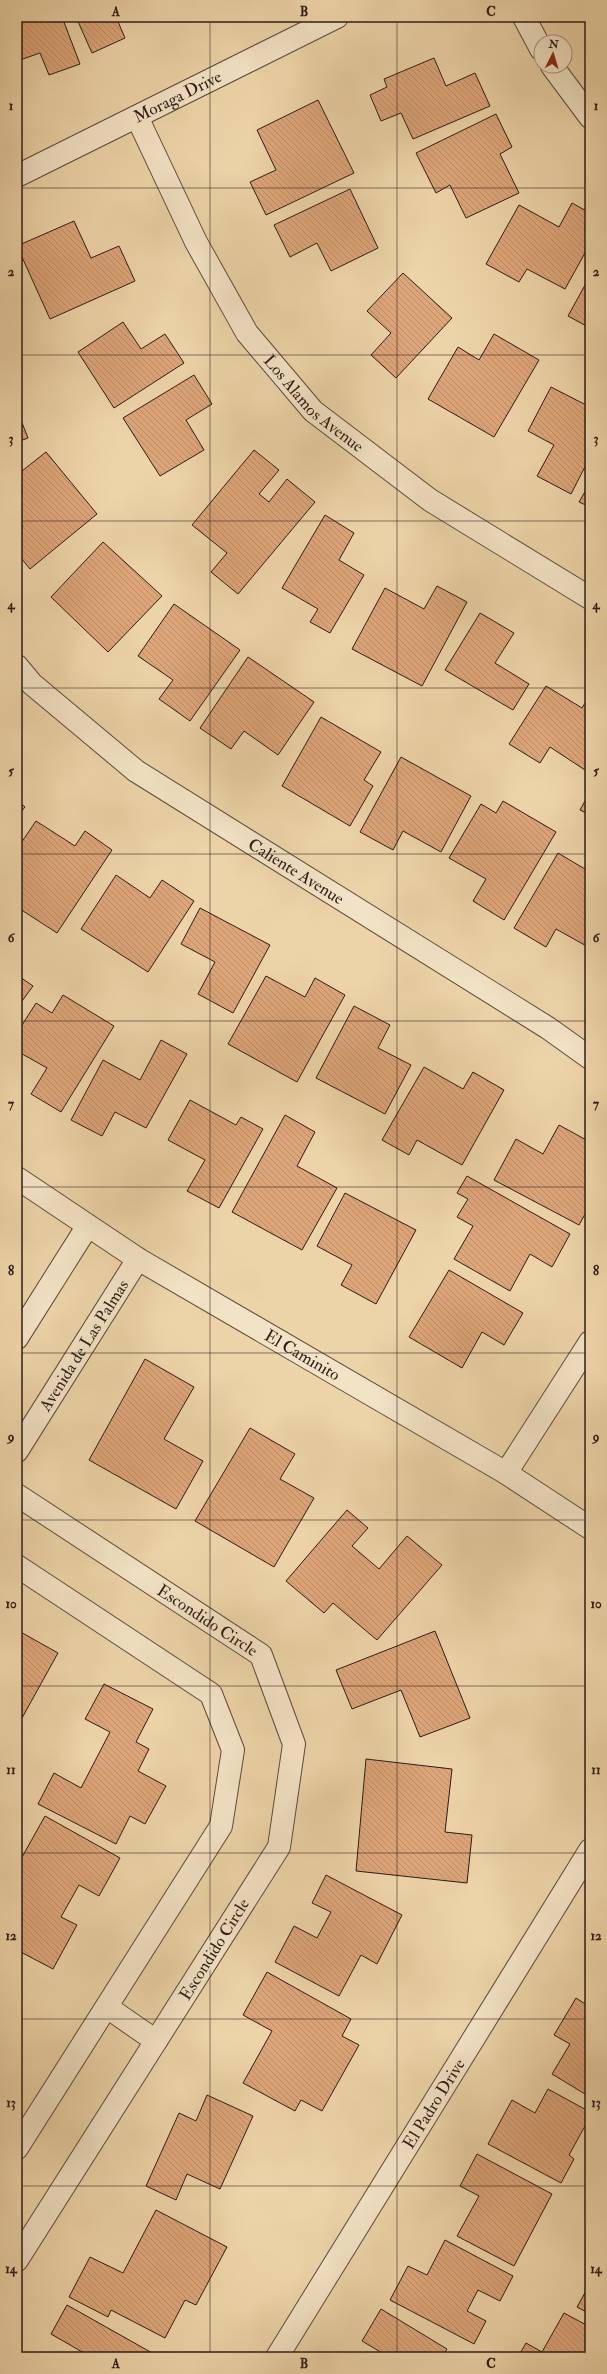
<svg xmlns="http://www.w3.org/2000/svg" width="607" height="2374" viewBox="0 0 607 2374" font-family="'IM FELL Double Pica',serif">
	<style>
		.building { fill: url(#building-back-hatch); stroke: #2c1c15 }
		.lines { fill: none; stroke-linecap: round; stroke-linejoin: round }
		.minor-casing { stroke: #5c4a3a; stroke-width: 24 }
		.tertiary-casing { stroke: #5c4a3a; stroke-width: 24 }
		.minor { stroke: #f3e3c6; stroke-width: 22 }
		.tertiary { stroke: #f3e3c6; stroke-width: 22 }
		.grid { fill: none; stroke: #2c1c15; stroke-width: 1; stroke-opacity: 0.55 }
		.labels { text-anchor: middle; stroke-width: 4; stroke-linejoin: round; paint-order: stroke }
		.street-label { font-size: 17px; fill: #2c1c15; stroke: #f3e3c6 }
		.neatline { fill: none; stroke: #2c1c15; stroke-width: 1.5 }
		.grid-label { font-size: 13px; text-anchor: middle; font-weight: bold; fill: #2c1c15 }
	</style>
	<defs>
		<pattern id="building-back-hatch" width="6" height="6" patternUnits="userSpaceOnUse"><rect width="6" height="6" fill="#dda67a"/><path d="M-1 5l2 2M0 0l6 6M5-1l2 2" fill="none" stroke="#be8e69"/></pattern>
	</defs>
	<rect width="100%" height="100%" fill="#edd4a8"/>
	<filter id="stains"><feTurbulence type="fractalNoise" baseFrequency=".005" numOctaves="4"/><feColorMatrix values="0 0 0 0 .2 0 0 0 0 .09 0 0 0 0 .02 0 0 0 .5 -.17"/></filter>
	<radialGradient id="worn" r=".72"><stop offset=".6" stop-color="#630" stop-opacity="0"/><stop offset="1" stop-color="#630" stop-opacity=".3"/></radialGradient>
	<path class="building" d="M17,17h45l18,47 -31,11 -9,-22 -23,8z
		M76,17h40l9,21 -33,15z
		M434,58l12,28 29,-13 15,33 -77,33 -12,-26 -20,8 -11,-26 17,-8 -3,-8z
		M318,100l36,73 -88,42 -16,-33 26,-12 -19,-40z
		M496,114l16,33 -12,7 19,39 -53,25 -16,-33 -14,8 -20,-40z
		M350,189l28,59 -47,23 -14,-28 -27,14 -16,-32z
		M572,203l18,10v31l-25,45 -38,-20 -8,13 -33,-18 33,-59 40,22z
		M74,221l17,37 28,-12 16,35 -85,38 -33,-73z
		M403,273l49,45 -56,60 -25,-23 20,-22 -24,-22z
		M590,276v52l-22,-12z
		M123,322l18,27 24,-15 19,29 -70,45 -36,-56z
		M494,334l45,26 -45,77 -66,-38 30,-52 21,13z
		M194,375l18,29 -26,16 18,30 -44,26 -37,-58z
		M551,387l39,20v50l-19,37 -34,-18 17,-31 -26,-14z
		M17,410l11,28 -11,4z
		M254,450l25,20 -20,24 10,8 18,-23 28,23 -77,92 -27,-22 16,-19 -35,-28z
		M46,452l51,62 -67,55 -13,-16v-22l6,-5 -6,-8v-43z
		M590,483v24l-11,-5z
		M325,515l29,18 -15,27 25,15 -34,58 -20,-11 8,-13 -36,-21z
		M103,542l59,54 -54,56 -57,-55z
		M437,586l30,16 -45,84 -70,-37 33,-61 39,21z
		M174,604l66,46 -50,71 -31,-22 14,-19 -35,-24z
		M480,613l34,20 -19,30 34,21 -16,26 -68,-40z
		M248,657l66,45 -36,53 -34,-24 -13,18 -31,-21z
		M546,686l36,22 8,-13v67l-5,8 -35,-23 -10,16 -31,-19z
		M321,717l60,35 -17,28 9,6 -23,40 -68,-40z
		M401,757l70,39 -30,56 -38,-21 -10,19 -33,-18z
		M590,792v23l-10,-5z
		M17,800l8,7 -8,10z
		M503,801l53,31 -52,88 -31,-19 13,-22 -37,-21 32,-54 15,9z
		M36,821l39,25 10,-15 27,19 -55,83 -40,-26v-58z
		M558,853l32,19v76l-34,-19 -10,18 -32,-19z
		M116,875l34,23 12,-18 32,21 -46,71 -67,-43z
		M200,908l70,37 -37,68 -35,-19 17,-32 -34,-18z
		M17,975l16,11 -16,22z
		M266,976l39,21 10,-19 30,17 -48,87 -69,-38z
		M63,995l51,31 -53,86 -30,-18 16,-26 -30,-17v-18l19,-30 16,10z
		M354,1006l36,19 -12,23 33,17 -26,49 -69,-36z
		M161,1040l26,14 -41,74 -31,-16 -13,24 -31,-16 32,-60 37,20z
		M424,1067l39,22 10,-17 31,18 -42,75 -45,-25 -8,15 -27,-15z
		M190,1100l46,25 5,-8 22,12 -44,79 -32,-17 18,-31 -37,-20z
		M285,1115l30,17 -18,34 40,22 -35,62 -70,-38z
		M559,1125l31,17v40l-4,7 4,2v14l-11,20 -85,-45 22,-41 27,15z
		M467,1176l103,58 -18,33 -22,-13 -20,37 -56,-32 19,-33 -16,-9 11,-18 -11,-6z
		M345,1193l71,37 -40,74 -35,-19 11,-20 -35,-19z
		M449,1270l74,43 -19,32 -22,-13 -20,36 -53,-31z
		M145,1359l49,28 -30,52 39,22 -27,48 -87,-49z
		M250,1428l45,26 -15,25 34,19 -40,69 -79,-46z
		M347,1510l21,18 -16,18 27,23 28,-33 35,29 -65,75 -44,-37 -9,10 -38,-32z
		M17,1630l41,23 -41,74z
		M435,1631l35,87 -50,19 -19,-47 -49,19 -16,-39z
		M104,1684l49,25 -17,33 13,7 -11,22 28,15 -21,38 -15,-8 -14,28 -78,-40 16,-31 27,15 29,-56 -25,-13z
		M366,1759l86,10 -7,63 27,3 -5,48 -111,-12z
		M45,1816l75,42 -21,38 -20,-11 -18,32 16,8 -24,44 -36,-19v-84z
		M326,1875l76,40 -25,49 -16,-9 -22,41 -64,-34 19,-36 23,12 14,-26 -19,-9z
		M267,1972l84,47 -9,17 17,9 -37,66 -21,-11 -6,11 -52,-28 29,-52 -29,-16z
		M590,1981v11l-4,-2z
		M576,1998l14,9v90l-38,-23 18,-30 -16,-9z
		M548,2089l42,23v5l-21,38 5,4 -13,24 -73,-39 24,-44 23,13z
		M207,2095l46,21 -33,73 -33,-15 -11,26 -30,-14 33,-73 17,8z
		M477,2154l75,40 -38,72 -57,-30 22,-40 -19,-10z
		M156,2210l71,37 -31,58 -11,-5 -20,38 -54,-28 -3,7 -39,-20 21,-40 33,16z
		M445,2240l68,36 -13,25 -22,-11 -11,21 19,10 -12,23 -84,-44 18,-34 19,9z
		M590,2284v30l-13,-7z
		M67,2305l87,49 -2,3h-70l2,-4 -33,-19z
		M381,2309l66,40 -5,8h-60l2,-3 -22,-13z
		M564,2313l26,14v30h-72l8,-14 16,9z"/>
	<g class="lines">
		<g class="minor-casing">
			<g id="minor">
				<path d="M524,17l17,32"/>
				<path d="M552,66l38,51"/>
				<path id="s1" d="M137,117l59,125 51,91 66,78 117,89 160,98"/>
				<path id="s2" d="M17,176l320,-159"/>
				<path id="s3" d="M17,666l15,18 104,87 412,257 42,30"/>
				<path d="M17,1338l70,-111"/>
				<path id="s4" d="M17,1451l121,-192"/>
				<path d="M506,1473l84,-131"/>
				<path id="s5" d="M17,1495l244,160 33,89 -15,103 -262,413"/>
				<path d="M17,1566l194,128 22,56 -12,76 -204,322"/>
				<path d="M107,2007l49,34"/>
			</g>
		</g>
		<g class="tertiary-casing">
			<g id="tertiary">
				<path id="s6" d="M17,1178l121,81 368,214 84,55"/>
				<path id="s7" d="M277,2357l313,-507"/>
			</g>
		</g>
		<use href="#minor" class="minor"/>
		<use href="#tertiary" class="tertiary"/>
	</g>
	<path class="grid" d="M210,17v2340M397,17v2340M17,188h573M17,355h573M17,521h573M17,688h573M17,854h573M17,1021h573M17,1187h573M17,1353h573M17,1520h573M17,1686h573M17,1853h573M17,2019h573M17,2186h573"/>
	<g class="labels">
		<g class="street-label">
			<text dy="6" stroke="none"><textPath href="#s2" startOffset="179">Moraga Drive</textPath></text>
			<text dy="6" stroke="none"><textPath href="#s1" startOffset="340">Los Alamos Avenue</textPath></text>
			<text dy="6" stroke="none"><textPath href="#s3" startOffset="348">Caliente Avenue</textPath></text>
			<text dy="6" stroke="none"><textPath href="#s4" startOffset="125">Avenida de Las Palmas</textPath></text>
			<text dy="6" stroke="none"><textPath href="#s6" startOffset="336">El Caminito</textPath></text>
			<text dy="6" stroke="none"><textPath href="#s5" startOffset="228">Escondido Circle</textPath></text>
			<text transform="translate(214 1949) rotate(-58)" y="6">Escondido Circle</text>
			<text dy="6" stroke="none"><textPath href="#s7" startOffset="298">El Padro Drive</textPath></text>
		</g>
	</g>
	<rect width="607" height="2374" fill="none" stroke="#edd4a8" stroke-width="44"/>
	<g transform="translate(553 54) rotate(5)"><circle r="19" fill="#f3e3c6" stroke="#a3937f"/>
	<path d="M0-3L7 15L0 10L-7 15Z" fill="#8f2418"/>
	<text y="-6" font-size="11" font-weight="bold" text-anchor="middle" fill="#2c1c15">N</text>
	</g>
	<rect x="22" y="22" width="563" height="2330" class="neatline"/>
	<g class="grid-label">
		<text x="116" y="16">A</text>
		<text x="304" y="16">B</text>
		<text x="491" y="16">C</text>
		<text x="11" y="110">1</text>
		<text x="596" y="110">1</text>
		<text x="11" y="276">2</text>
		<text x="596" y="276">2</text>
		<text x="11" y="443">3</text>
		<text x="596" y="443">3</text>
		<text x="11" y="609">4</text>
		<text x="596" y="609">4</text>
		<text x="11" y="775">5</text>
		<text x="596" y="775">5</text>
		<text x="11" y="942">6</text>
		<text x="596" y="942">6</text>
		<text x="11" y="1108">7</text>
		<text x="596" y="1108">7</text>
		<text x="11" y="1275">8</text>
		<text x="596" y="1275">8</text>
		<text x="11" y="1441">9</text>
		<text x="596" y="1441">9</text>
		<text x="11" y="1608">10</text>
		<text x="596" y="1608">10</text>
		<text x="11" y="1774">11</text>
		<text x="596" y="1774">11</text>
		<text x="11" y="1940">12</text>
		<text x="596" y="1940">12</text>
		<text x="11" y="2107">13</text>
		<text x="596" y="2107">13</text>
		<text x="11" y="2273">14</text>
		<text x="596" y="2273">14</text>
		<text x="116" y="2368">A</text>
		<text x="304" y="2368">B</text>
		<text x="491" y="2368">C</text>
	</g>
	<rect width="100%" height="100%" filter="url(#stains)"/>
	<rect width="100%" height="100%" fill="url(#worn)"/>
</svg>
